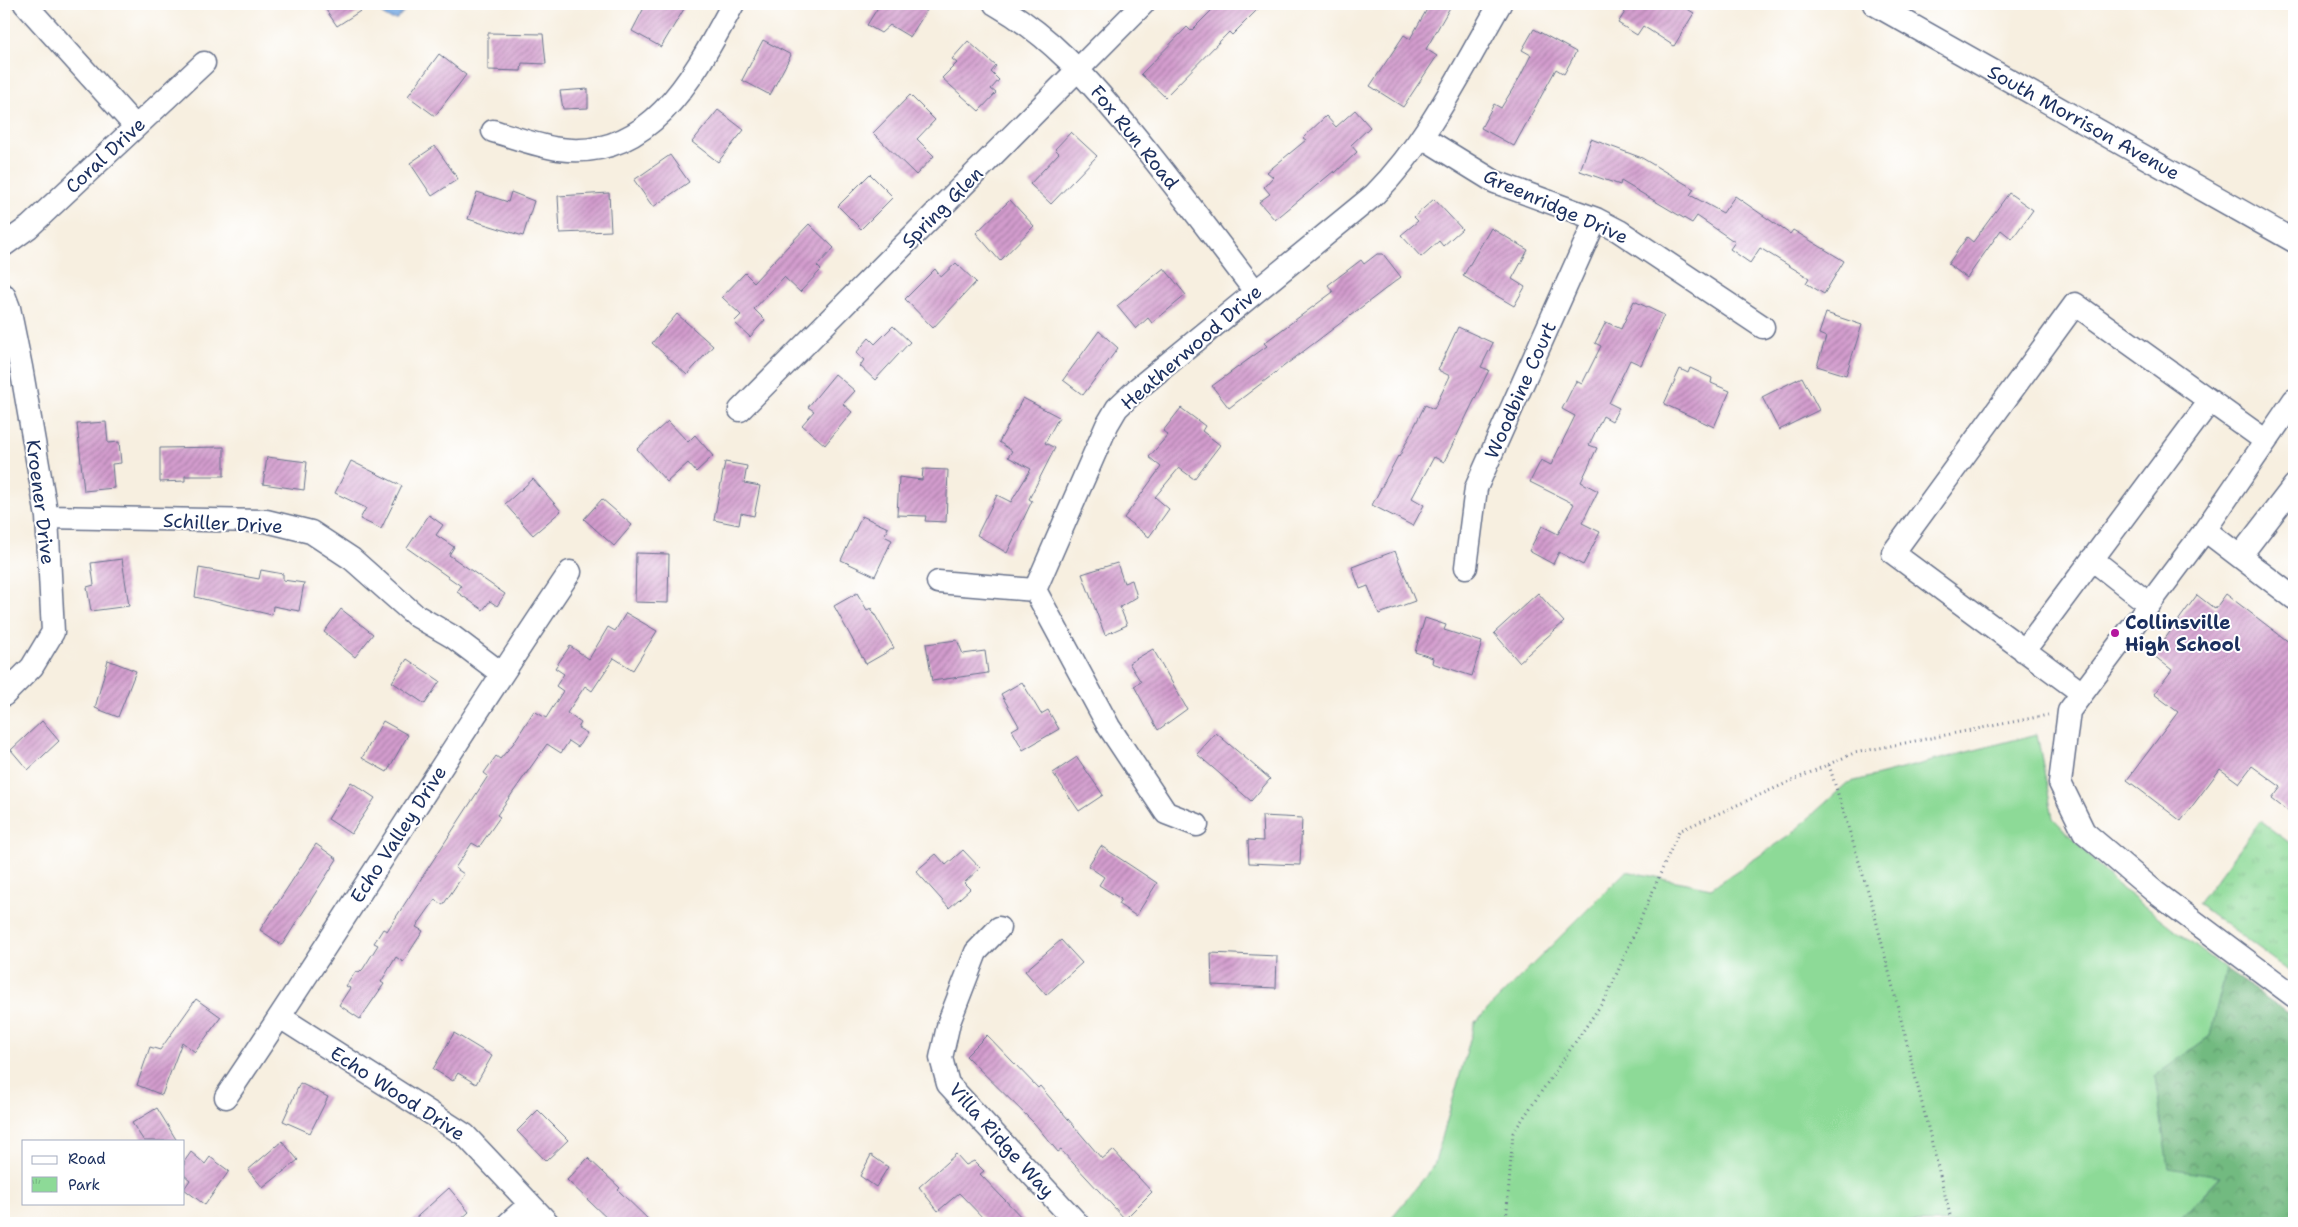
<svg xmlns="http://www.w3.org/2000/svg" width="2298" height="1227" viewBox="0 0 2298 1227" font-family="'Shantell Sans',sans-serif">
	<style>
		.grass { fill: #8dda97; stroke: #54847a }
		.forest { fill: url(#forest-crowns); stroke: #46746f }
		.park { fill: url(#park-tufts); stroke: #54847a }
		.water { fill: #74a8e1; stroke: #486ca0 }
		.building { fill: url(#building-hatch) }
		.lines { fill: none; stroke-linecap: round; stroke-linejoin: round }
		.minor-casing { stroke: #68728c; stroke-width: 25 }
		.path { stroke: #68728c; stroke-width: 3; stroke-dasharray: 1 4; stroke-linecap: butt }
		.minor { stroke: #fff; stroke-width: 22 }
		.poi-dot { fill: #b5179e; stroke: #fff; stroke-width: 2 }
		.labels { text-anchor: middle; stroke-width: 4; stroke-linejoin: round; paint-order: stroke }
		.street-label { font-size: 19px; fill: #1b2f5e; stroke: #fff }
		.poi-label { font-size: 19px; font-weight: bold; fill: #1b2f5e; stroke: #fff; text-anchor: start }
	</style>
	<defs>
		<pattern id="forest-crowns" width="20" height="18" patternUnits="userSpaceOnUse" patternTransform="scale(1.25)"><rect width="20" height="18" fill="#72ba80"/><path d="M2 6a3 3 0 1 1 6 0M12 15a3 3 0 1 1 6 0" fill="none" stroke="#5d986c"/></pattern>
		<pattern id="park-tufts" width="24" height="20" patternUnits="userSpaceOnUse" patternTransform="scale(1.25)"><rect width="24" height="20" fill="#8dda97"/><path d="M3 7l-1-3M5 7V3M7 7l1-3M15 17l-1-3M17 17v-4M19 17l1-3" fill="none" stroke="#79bb85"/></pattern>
		<pattern id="building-hatch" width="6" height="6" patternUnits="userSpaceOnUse" patternTransform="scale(1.25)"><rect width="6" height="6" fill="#d39ccd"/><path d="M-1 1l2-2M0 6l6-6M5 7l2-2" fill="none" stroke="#aa80aa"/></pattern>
	</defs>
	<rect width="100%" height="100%" fill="#fff"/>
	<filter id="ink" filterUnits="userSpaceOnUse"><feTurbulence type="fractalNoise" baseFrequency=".02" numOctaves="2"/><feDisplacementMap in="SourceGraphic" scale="10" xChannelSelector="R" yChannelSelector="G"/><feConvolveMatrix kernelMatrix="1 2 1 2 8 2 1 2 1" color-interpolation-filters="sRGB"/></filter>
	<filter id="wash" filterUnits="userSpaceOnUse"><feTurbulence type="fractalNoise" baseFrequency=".0096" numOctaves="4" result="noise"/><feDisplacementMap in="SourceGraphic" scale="20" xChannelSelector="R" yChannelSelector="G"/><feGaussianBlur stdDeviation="1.12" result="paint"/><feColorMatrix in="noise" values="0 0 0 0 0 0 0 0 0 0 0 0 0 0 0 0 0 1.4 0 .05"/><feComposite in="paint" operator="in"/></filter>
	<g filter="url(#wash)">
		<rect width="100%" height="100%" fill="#f7efe0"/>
		<path class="grass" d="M2037,734l16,84 63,66 110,86 -16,66 -54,40 65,99 -45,48h-789l47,-57 41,-144 151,-151 85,17 78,-52 58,-53z"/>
		<path class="forest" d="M2226,970l68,47v206h-118l45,-47 -53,-8 -13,-92 55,-40z"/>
		<path class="park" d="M2260,821l34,25v129l-96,-71z"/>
		<path class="water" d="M381,4h25l-1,6 -8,9h-7l-8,-5z"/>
		<g id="blocks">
			<path class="building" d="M322,4h49l-34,22z
				M646,4h41l-26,43 -29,-16z
				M880,4h38l9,6 -17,27 -20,-12 -9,8 -14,-8z
				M1218,4h45l-31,31 -3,-3 -64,65 -24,-23 46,-47 4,4z
				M1430,4h22l-26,45 11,7 -34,51 -33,-21 34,-51 6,4z
				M1630,4h49l15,9 -20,33 -31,-20 -6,9 -19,-12z
				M1534,29l42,23 -12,22 -8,-5 -42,77 -33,-18 13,-24 7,4 19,-31 11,-22 -9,-5z
				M488,33l55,1 3,30 -24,-1 -1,8 -33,-1z
				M763,40l28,15 -21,40 -28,-15z
				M968,41l28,25 -5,6 8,8 -8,9 5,4 -17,18 -37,-33 15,-15 -5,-4z
				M439,54l27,21 -31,41 -27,-20z
				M588,89v19l-25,1 -3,-18z
				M910,95l25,25 -18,19 17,17 -18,19 -43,-42z
				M718,110l26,20 -26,32 -26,-20z
				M1355,110l15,17 -19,18 6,7 -22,21 -1,-2 -59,49 -16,-18 11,-8 -6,-7 9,-10 -6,-5 39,-32 -3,-2 23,-22 10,11z
				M1071,132l26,24 -46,48 -21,-20 29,-31 -4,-4z
				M1591,139l51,19 52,31 -4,6 33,18 12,-17 55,38 3,-4 51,31 -20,33 -18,-11 3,-5 -49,-30 -10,15 -20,-14 5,-7 -38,-26 -5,7 -71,-42 -1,4 -40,-14z
				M435,146l23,33 -26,17 -22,-33z
				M670,155l19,27 -36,25 -19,-27z
				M870,174l23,23 -32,32 -23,-23z
				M477,192l31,10 3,-10 23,9 -11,35 -55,-17z
				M609,193l2,38 -51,2 -2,-37z
				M2009,193l24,17 -21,29 -11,-9 -34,48 -19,-14 19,-27 6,5z
				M1434,199l28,30 -19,17 -4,-5 -18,16 -20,-22 17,-14 -4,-4z
				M1010,200l24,26 -34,35 -24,-28z
				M809,224l25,24 -17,18 4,4 -21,22 -16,-15 -30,32 11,11 -15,17 -16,-15 7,-7 -19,-18 23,-24 9,9z
				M1491,228l37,22 -16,29 13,8 -11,19 -51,-30z
				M1377,254h6l18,23 -172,131 -17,-22 55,-40 -3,-3 69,-51 -5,-7 33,-25 3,4z
				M956,263l20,19 -43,46 -28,-29 30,-30 6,8z
				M1164,268l22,27 -34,28 -4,-5 -12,11 -19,-23z
				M1634,301l30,14 -23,50 -11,-5 -21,43 10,5 -7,13 -9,-5 -14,29 8,3 -16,34 17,9 -16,32 18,9 -17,33 -24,-13 -6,12 -24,-13 13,-25 16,8 16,-30 -44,-22 11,-22 10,5 24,-49 -13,-7 14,-28 6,3 19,-38 -6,-3 11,-21 15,7z
				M1826,313l36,12 -16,50 -29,-9 9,-29 -7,-3z
				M677,314l36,32 -26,29 -35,-32z
				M893,326l17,16 -35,38 -15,-14 4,-6 -8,-7 13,-15 6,6z
				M1458,327l35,16 -12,24 8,3 -45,92 -10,-5 -22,41 12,7 -11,21 -41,-21 26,-49 1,1 26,-52 9,4 16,-33 -12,-6z
				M1099,331l19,17 -35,47 -20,-15z
				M1690,368l22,10 -1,5 19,8 -16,36 -50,-23 16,-35 8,4z
				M835,374l20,17 -12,13 9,8 -27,33 -23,-20 12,-14 -6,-4z
				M1802,377l17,33 -40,20 -17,-33z
				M1023,398l36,19 -14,26 10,5 -26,51 3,2 -25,52 -30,-18 20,-40 14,7 20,-33 -23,-12 4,-6 -13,-9z
				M1181,408l24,18 -3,5 18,14 -26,34 -15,-11 -24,29 14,12 -20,28 -25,-19 37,-51 -12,-10 19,-22 -5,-4z
				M668,421l20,21 7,-7 18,21 -17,16 -8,-9 -21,19 -30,-33z
				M106,422l2,21 11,-1 2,21 -9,1 2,24 -30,3 -7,-67z
				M224,447v29h-39v5l-25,1v-34z
				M267,457l40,5 -3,28 -41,-6z
				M351,461l51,25 -21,43 -21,-10 6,-11 -31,-15z
				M725,462l22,4 -3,17 16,3 -6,30 -13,-3 -2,12 -25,-5z
				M923,469l25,1 -2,52 -21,-1 1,-5 -29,-1 2,-38 23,3z
				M533,479l28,32 -28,24 -28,-31z
				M602,499l30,26 -18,21 -30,-27z
				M429,515l14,10 -7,10 18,12 -5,8 56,39 -8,12 -7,-5 -7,9 -26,-18 4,-6 -54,-38z
				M862,516l26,12 -4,8 8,4 -17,36 -34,-16z
				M1395,551l20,50 -36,13 -11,-28 -8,3 -8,-22z
				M636,553l33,1 -1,49 -33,-1z
				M122,559l7,47 -38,5 -4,-24 7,-2 -3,-22z
				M1117,563l7,20 8,-3 5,17 -17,10 7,18 -22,10 -23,-61z
				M199,568l60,11 2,-9 22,4v6l21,3 -5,28 -26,-5 -1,9 -77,-18z
				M857,593l10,17 4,-2 23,40 -28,16 -32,-58z
				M1538,593l26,29 -45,40 -25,-29z
				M2226,594l68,52v170l-22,-17 9,-12 -29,-21 -13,17 -19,-14 -39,52 -54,-41 51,-68 -24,-18 18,-24 -19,-15 44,-60 18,14z
				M341,609l32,25 -18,23 -31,-25z
				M626,613l31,18 -24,39 -19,-12 -22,33 -7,-5 -18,27 14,10 -3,5 9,5 -9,14 -9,-6 -8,12 -14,-9 -50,71 3,2 -21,30 -7,-4 -17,25 9,6 -21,31 -8,-5 -19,27 7,4 -20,31 -7,-5 -15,25 3,2 -24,35 -21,-14 11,-17 -4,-2 10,-15 3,2 4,-4 15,-24 -4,-2 9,-14 4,2 101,-155 -4,-3 12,-17 4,3 13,-15 21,-33 12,7 17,-27 -7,-5 8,-12 -9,-6 15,-22 19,13 19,-32 7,4z
				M1425,618l21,7 -2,5 38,12 -10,34 -40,-13 1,-5 -18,-6z
				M957,640l6,14 22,-3 3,22 -56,8 -6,-37z
				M1153,649l34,60 -29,21 -24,-44 7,-4 -12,-19z
				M407,659l33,22 -15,23 -33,-22z
				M108,660l28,11 -18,46 -23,-9z
				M1022,682l19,32 7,-4 11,19 -36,21 -11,-20 7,-4 -18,-32z
				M42,721l17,20 -31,29 -17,-20z
				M383,721l25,14 -21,37 -25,-14z
				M1216,733l54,46 -19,22 -54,-47z
				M1077,757l26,38 -24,16 -26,-38z
				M351,782l24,16 -24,36 -23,-15z
				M1262,816l40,2 -2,47 -51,-2 -1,-23 15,1z
				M316,844l21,15 -55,86 -22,-15z
				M1101,846l56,37 -21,33 -18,-12 3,-5 -22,-14 5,-8 -16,-11z
				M963,850l17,18 -16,15 6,6 -21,19 -33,-37 20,-17 10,11z
				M1061,940l21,23 -36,32 -21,-24z
				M1211,953l66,3 -1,32 -64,-3z
				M196,999l25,18 -26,35 -13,-10 -20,53 -25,-10 13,-38 10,3z
				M454,1033l38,23 -16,28 -18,-11 -5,8 -20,-12z
				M987,1035l51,53 2,-2 62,73 11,-9 39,42 -27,27 -64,-69 -3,2 -24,-29 -68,-67z
				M300,1083l28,14 -18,36 -27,-12z
				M157,1108l20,33h-33l-12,-18z
				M538,1110l30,30 -22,21 -29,-30z
				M282,1141l16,19 -35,28 -15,-18z
				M191,1152l14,12 5,-7 19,14 -24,34 -21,-16 6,-9 -6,-5v-13z
				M956,1154l10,11 8,-4 10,10 -4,3 47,49h-39l-29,-30 -21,18 -19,-24z
				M871,1155l17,12 -12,20 -16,-11z
				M588,1158l32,30 -2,2 34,33h-40l-45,-43z
				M449,1188l20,24 -12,11h-47z"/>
		</g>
	</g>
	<g filter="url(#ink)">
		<use href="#blocks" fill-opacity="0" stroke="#68728c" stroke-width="1"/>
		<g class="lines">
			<g class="minor-casing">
				<path id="minor" d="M25,4l110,122
					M995,4c56,32 91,73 131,121 45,54 86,110 129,166
					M1874,4l420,237
					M493,131c21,6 44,15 66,18 93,13 137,-77 174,-145
					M1422,137l73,45 101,37 23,12 144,96
					M4,245l25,-18 175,-164
					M4,295l5,13 12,59 26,150 6,115 -21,35 -28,28
					M2294,400l-89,130 -136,181 -9,72 24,49 71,60 139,104
					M740,410l403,-406
					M47,517l219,4 45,11 41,27 63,56 38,22 49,37
					M2205,530l89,68
					M2240,556l54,-70
					M2092,559l57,45
					M1466,567l10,-79 120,-269
					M938,582l97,8
					M2024,651l186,-250
					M2082,693l-189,-140 182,-249 191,137
					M1197,825l-31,-12 -57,-86 -74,-137 72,-165 10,-17 20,-19 237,-194c54,-54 88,-125 126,-191
					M999,928l-23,24 -27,70 -8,36 7,26 129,139
					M280,1017l185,118 83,88
					M226,1097c117,-173 227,-352 344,-525
					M509,1223l21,-19"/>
			</g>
			<path class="path" d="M1829,765l43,139 80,319
				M1506,1223l7,-90 94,-137 72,-165 175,-78 194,-38"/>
			<use href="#minor" class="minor"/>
		</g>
	</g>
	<circle class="poi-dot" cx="2115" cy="633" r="5"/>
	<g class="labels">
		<g class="street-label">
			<text transform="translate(2084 122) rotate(29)" y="7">South Morrison Avenue</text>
			<text transform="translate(1135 137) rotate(51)" y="7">Fox Run Road</text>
			<text transform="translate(105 155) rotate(-43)" y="7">Coral Drive</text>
			<text transform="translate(1556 206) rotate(24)" y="7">Greenridge Drive</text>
			<text transform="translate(942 207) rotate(-45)" y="7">Spring Glen</text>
			<text transform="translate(1191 347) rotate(-41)" y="7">Heatherwood Drive</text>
			<text transform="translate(1520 390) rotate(-66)" y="7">Woodbine Court</text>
			<text transform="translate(41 502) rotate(83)" y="7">Kroener Drive</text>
			<text transform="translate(223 523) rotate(3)" y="7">Schiller Drive</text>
			<text transform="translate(398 834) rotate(-57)" y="7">Echo Valley Drive</text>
			<text transform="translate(398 1093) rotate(33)" y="7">Echo Wood Drive</text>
			<text transform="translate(1002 1140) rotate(48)" y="7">Villa Ridge Way</text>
		</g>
		<g class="poi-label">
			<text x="2125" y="629">Collinsville<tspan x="2125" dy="22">High School</tspan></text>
		</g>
	</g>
	<rect width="2298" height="1227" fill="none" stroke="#fff" stroke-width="20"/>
	<rect x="22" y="1140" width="162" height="65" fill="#ffffff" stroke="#a4acbf"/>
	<rect x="32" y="1156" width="25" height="8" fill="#ffffff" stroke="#a4acbf"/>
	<text x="68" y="1164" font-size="15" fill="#1b2f5e">Road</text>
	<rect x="32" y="1177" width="25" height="15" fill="url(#park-tufts)" stroke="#a4acbf"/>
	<text x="68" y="1190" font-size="15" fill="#1b2f5e">Park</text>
</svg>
